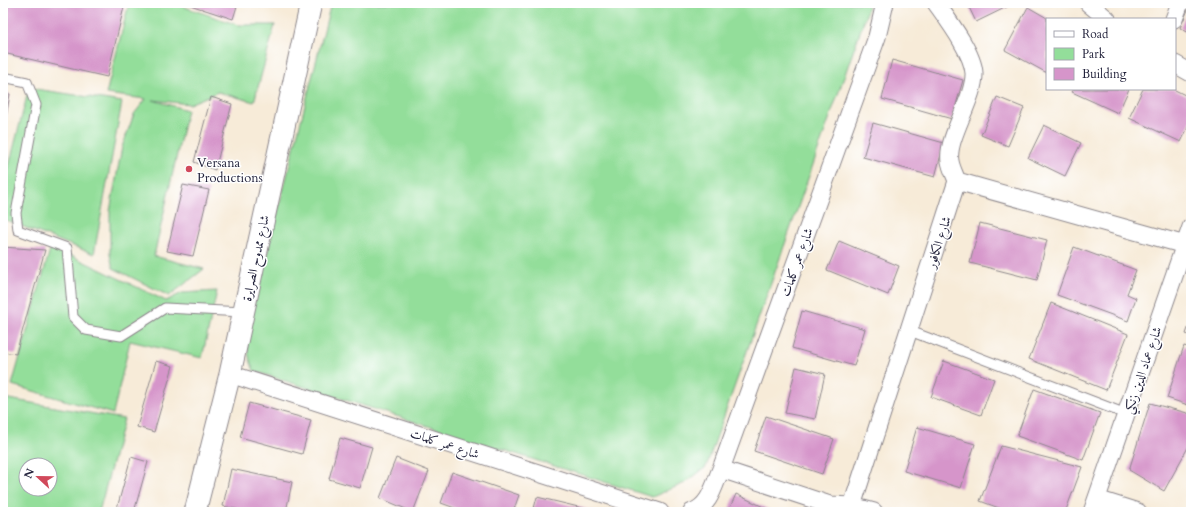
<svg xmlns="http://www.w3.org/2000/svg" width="1194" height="515" viewBox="0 0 1194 515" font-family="Cardo,Amiri,serif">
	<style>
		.green { fill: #93de9a; stroke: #5a806a; fill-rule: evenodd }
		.building { fill: #d695ca }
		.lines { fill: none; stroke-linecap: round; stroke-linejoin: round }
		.service-casing { stroke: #8c868a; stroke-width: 11 }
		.minor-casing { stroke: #8c868a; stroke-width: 19 }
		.tertiary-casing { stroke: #8c868a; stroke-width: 23 }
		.service { stroke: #fff; stroke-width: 9 }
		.minor { stroke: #fff; stroke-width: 17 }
		.tertiary { stroke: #fff; stroke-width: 21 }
		.poi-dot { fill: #d1495b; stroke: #fff; stroke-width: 1.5 }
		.labels { text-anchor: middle; stroke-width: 3; stroke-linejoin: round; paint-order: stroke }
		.poi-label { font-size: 13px; fill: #22223b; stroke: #fff; text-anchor: start }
		.street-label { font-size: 13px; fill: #22223b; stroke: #fff }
	</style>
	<rect width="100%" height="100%" fill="#fff"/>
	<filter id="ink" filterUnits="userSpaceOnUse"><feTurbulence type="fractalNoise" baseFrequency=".025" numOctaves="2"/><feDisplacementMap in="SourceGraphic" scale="8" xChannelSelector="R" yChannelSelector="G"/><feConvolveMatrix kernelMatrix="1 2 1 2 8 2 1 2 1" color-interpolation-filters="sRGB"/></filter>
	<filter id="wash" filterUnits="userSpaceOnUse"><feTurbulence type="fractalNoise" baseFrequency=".012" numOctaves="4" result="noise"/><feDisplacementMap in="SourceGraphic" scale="16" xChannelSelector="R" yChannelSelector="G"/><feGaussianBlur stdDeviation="0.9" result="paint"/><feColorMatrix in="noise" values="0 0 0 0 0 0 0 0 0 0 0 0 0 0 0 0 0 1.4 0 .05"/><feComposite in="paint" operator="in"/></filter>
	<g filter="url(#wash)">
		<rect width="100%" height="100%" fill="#f7ebd8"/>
		<path class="green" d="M129,3h44l65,22h37l-21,77 -36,-10 -29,12 -36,-4 34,10 -33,146 50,13 -35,27 -56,-28 -3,-13v-44l12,-64 12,-33 12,-15 -40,-5z
			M331,3h537l-2,12 -160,452 -21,16 -33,14 -398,-126 -5,-14 -3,-21z
			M29,88l93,14 -28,152 -91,-35v-30z
			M51,246l115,55 16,-8 35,-2 -15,67 -72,-17 -17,73 -101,-29z
			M3,398l121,21 -25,93h-96zM26,465h24v24h-24z"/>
		<g id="blocks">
			<path class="building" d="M3,3h122l-18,74 -104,-24z
				M184,3h54l-5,16z
				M967,3h48l-39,19z
				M1191,3v31l-11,-6z
				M1028,7l19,11v55l-42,-23z
				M892,60l71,20 -11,39 -70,-20z
				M1074,89h55l-11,24 -46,-21z
				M1143,89h30l18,9v23l-10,21 -52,-24z
				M3,93l7,1 -6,35h-1z
				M211,97l21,7 -17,66 -21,-8z
				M997,97l27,11 -16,38 -27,-11z
				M873,123l71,20 -9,34 -72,-20z
				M1044,125l37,18 -16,33 -37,-18z
				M183,185l26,5 -16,66 -26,-5z
				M980,223l67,17 -10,40 -67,-17z
				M839,241l60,25 -11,29 -61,-25z
				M3,247l42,3 -29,104 -13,-2z
				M1074,247l62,23 -9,24 9,4 -8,23 -71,-26z
				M1051,303l77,31 -22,56 -77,-31z
				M802,311l63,18 -11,37 -62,-18z
				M1191,320v16l-5,-2z
				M1184,346l7,2v58l-24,-8z
				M156,361l17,5 -19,66 -17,-5z
				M944,361l50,18 -13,36 -50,-18z
				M796,367l29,7 -10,45 -30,-6z
				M1034,389l66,24 -17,47 -66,-24z
				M249,403l62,17 -9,34 -62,-17z
				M1150,403l41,11v28l-27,49 -35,-21z
				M766,416l68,23 -12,35 -68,-23z
				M917,427l58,17 -14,44 -57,-17z
				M340,438l32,9 -12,41 -31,-9z
				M1001,446l81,21 -16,43 -5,2h-51l-30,-11z
				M131,457l17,5 -14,50h-18z
				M396,458l33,13 -16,41 -33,-14z
				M231,469l61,13 -6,30h-38l-25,-6z
				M452,472l67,23 -6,17h-47l-25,-9z
				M736,494l38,18h-46z
				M537,497l58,14v1h-62z"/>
		</g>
	</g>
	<g filter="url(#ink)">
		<use href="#blocks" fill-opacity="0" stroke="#8c868a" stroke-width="1"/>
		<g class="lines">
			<g class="service-casing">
				<path id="service" d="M3,77l24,5 9,23 -20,108 2,17 49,18 6,69 13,13 35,6 44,-28 78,4
					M910,331l216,83"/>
			</g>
			<g class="minor-casing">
				<path id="minor" d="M936,3c12,17 37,50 38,70 1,25 -28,65 -24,88 1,7 5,14 7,20
					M1088,3l19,16
					M1174,19l6,-16
					M1175,64l16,9
					M230,374l430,138
					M721,469l109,36 22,1
					M1097,499l41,13
					M692,512c18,-6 22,-27 29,-43l156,-432 8,-34
					M874,512l-22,-6 105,-325 228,64
					M1092,512l99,-285"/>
			</g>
			<g class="tertiary-casing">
				<path id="tertiary" d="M195,512l35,-138 81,-371"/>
			</g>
			<use href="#service" class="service"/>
			<use href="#minor" class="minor"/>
			<use href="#tertiary" class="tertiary"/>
		</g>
	</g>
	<circle class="poi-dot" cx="189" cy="169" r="4"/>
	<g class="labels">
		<g class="poi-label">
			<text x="197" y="167">Versana<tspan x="197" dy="15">Productions</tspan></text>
		</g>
		<g class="street-label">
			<text transform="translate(938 242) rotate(-72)" y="5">شارع الكافور</text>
			<text transform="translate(255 258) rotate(-78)" y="5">شارع ممدوح الصرايرة</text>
			<text transform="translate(796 262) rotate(-70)" y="5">شارع عمر كلمات</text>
			<text transform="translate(1142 370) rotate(-71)" y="5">شارع عماد الدين زنكي</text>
			<text transform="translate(445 443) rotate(18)" y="5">شارع عمر كلمات</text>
		</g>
	</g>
	<rect width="1194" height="515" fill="none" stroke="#fff" stroke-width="16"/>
	<rect x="1046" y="18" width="130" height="72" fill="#ffffff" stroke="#a7a7b1"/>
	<rect x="1054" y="31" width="20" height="6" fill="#ffffff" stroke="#a7a7b1"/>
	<text x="1082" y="38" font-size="12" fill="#22223b">Road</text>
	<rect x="1054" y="48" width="20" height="12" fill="#93de9a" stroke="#a7a7b1"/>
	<text x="1082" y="58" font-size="12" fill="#22223b">Park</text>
	<rect x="1054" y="68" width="20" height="12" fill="#d695ca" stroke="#a7a7b1"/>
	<text x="1082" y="78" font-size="12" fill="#22223b">Building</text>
	<g transform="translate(38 477) rotate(292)"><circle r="19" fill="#ffffff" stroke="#a7a7b1"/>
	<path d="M0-3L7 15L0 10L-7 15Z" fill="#d1495b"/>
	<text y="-6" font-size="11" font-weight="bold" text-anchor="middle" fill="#22223b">N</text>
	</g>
</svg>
